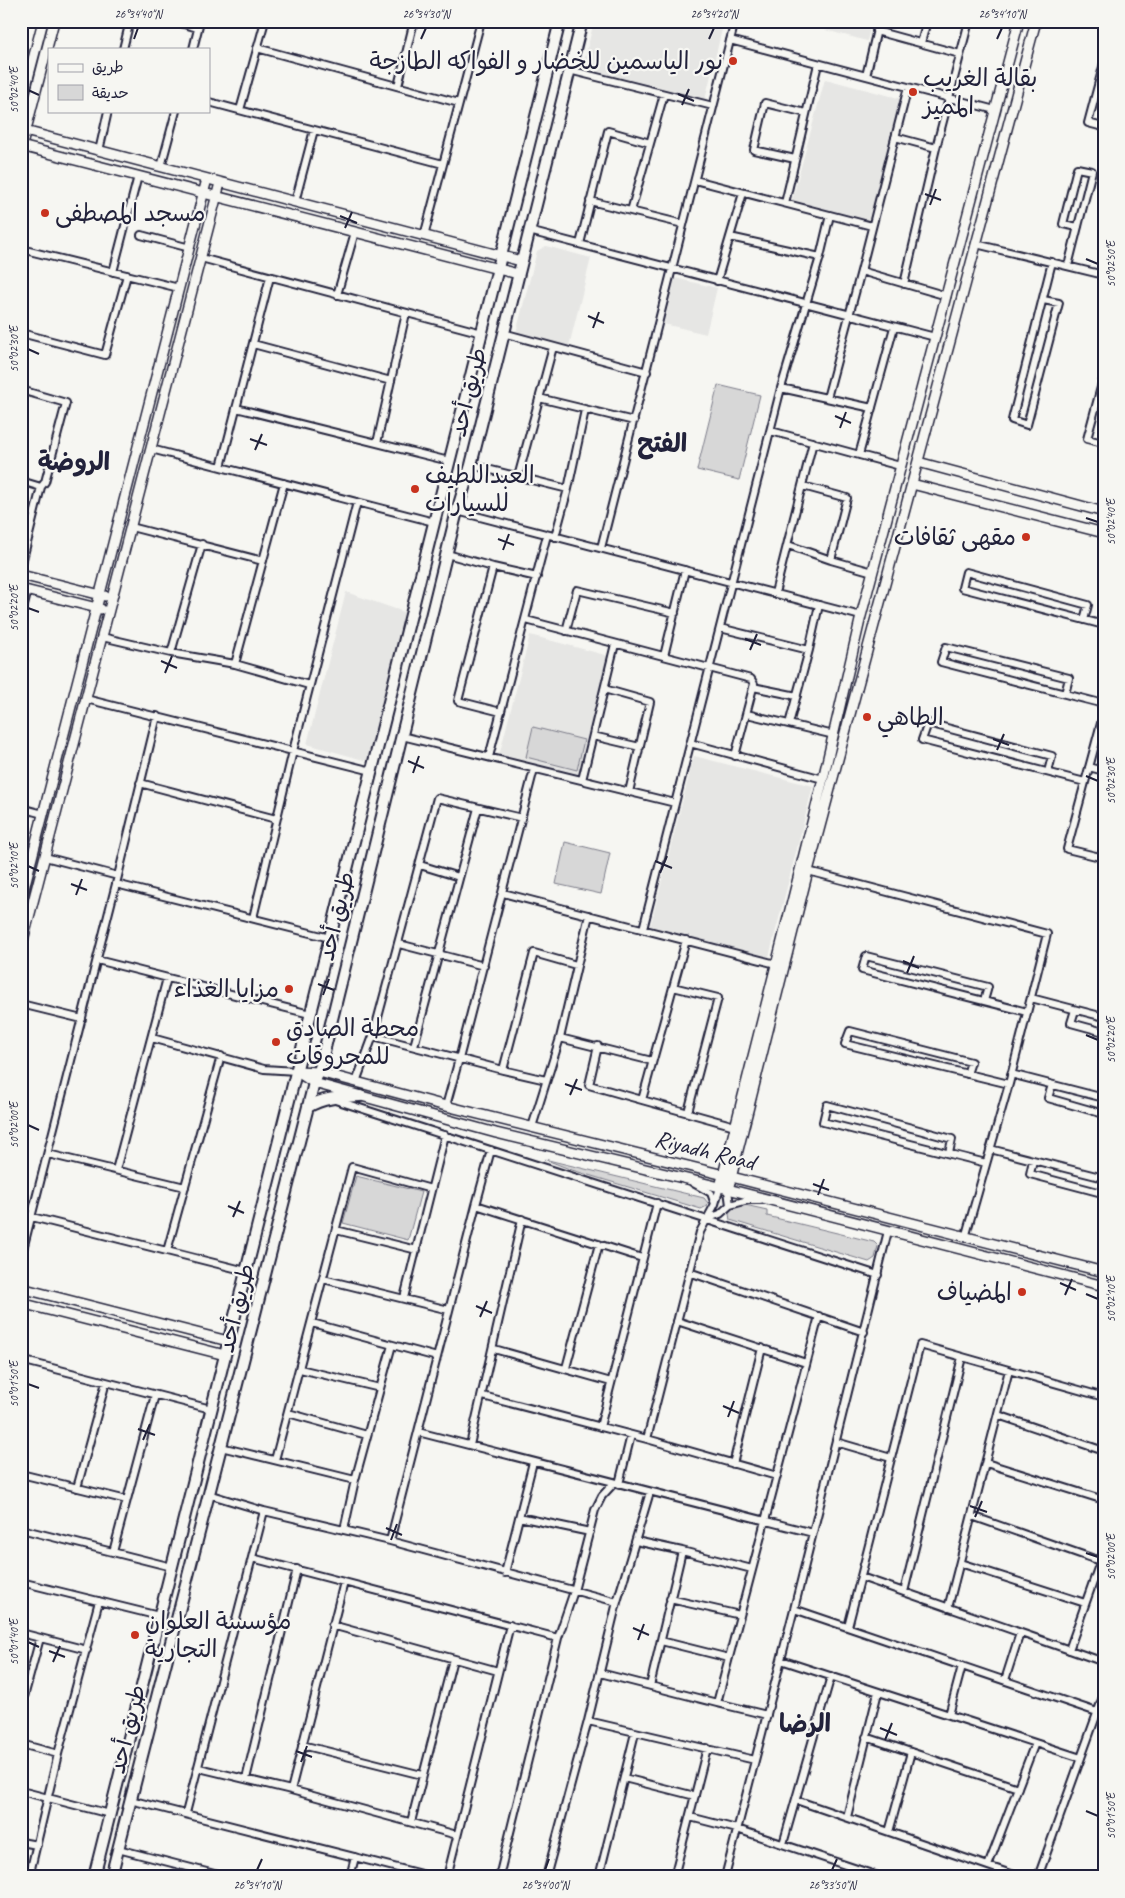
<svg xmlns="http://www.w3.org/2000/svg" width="1125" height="1898" viewBox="0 0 1125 1898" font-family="Caveat,'Playpen Sans Arabic',sans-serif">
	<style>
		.built { fill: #e6e6e4 }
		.green { fill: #d7d7d7; stroke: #7c7c89 }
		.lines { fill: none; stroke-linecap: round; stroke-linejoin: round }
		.street-casing { stroke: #22223b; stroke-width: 10 }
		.secondary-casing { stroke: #22223b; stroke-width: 12 }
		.primary-casing { stroke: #22223b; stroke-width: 14 }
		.street { stroke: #f6f6f2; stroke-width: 6 }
		.secondary { stroke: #f6f6f2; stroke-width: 9 }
		.primary { stroke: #f6f6f2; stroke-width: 10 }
		.ticks { fill: none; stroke: #22223b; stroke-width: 2 }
		.poi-dot { fill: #c8321e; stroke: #f6f6f2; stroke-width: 2 }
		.labels { text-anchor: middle; stroke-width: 4.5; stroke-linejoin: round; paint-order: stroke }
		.poi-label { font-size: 24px; fill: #22223b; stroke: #f6f6f2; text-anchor: start }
		.street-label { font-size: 24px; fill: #22223b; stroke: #f6f6f2 }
		.neighbourhood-label { font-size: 25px; font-weight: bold; fill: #22223b; stroke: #f6f6f2 }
		.neatline { fill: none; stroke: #22223b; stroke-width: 2 }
		.ticks-label { font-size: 12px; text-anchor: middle; fill: #22223b }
	</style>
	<rect width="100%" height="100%" fill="#f6f6f2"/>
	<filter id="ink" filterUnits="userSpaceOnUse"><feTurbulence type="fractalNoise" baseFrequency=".02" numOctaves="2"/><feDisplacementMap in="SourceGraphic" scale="10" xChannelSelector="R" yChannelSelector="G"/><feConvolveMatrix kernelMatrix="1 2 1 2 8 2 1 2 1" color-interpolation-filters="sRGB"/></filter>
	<g filter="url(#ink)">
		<path class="built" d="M594,21h130l-19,79 -123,-30z
			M791,21h81l-5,20z
			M825,79l77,20 -33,122 -77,-21z
			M546,246l45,12 -22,88 -53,-13 21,-82z
			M675,278l42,10 -11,46 -42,-10z
			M346,592l61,21 -40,148 -60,-17z
			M530,635l79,21 -31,120 -79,-20z
			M694,756l119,30 -44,171 -119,-30z"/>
		<path class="green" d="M718,385l42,10 -21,85 -42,-10z
			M533,727l51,13 -7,30 -51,-13z
			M565,842l45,11 -9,41 -45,-10z
			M544,1159l160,39 4,5 -1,3 -6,3 -129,-39z
			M356,1176l65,16 -13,48 -65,-17z
			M745,1205l22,5v6l107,26 4,4 -3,12 -6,4 -139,-42 -1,-6c5,-6 8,-8 16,-9z"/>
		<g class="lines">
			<g class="street-casing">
				<path id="street" d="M173,21l25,7
					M876,31l84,23
					M730,40l265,70
					M921,43l6,-22
					M257,48l202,55
					M123,49l7,-28
					M193,49l7,-28
					M1104,63l-16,60 15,4 1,-3
					M569,70l144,36
					M866,76l13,-55
					M398,86l16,-65
					M209,102l234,62
					M240,110l25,-89
					M895,137l41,11
					M99,151l9,-40
					M795,159l-41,-9 11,-47 41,10
					M161,167l15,-56
					M695,180l177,46
					M743,193l-13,44 90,20 10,-42
					M590,201l93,23
					M295,202l19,-72
					M785,203l33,-139
					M631,211l33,-117
					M529,231l406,106
					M141,235l49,13
					M424,236l57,-215
					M580,244l28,-113 42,12
					M976,244l128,31
					M21,249l158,39
					M201,258l281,75
					M1068,266l24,-95 -15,-3 -14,56 15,3
					M861,271l86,25
					M113,272l25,-96
					M717,281l13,-44
					M904,284l32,-136 33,-127
					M337,295l18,-63
					M1043,300l16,3 -32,122 -15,-5 40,-158
					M21,333l84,22 22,-80
					M503,333l144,39
					M253,344l138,37
					M1104,376l-17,63 16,4 1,-2
					M781,388l91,20
					M21,390l45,13 -21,79 -4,5
					M539,398l95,23
					M827,398l34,-127 47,-184
					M236,408l213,53
					M771,431l129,35
					M377,443l29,-130
					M151,449l283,73
					M859,455l35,-128
					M471,465l97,24
					M221,467l49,-190
					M518,477l35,-130
					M21,481l20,6 -20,80
					M803,486l44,12 -16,62
					M457,511l404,105
					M131,527l132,34
					M555,537l13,-48 17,-79
					M788,545l43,15 42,12
					M601,548l134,-527
					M447,554l46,13 44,10
					M493,567l-35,134 43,11
					M775,593l38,-151
					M21,617l7,-27
					M526,620l225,59 3,5 -19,72
					M1084,620l4,-15 -122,-33 -4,16 142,37
					M720,628l89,22
					M566,631l11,-41 98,23
					M102,637l69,16 64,11 74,21
					M171,653l31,-109
					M664,656l21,-86
					M235,664l49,-181
					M753,687l44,9
					M604,689l46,13 -21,90
					M1065,694l4,-16 -123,-31 -5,15 163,42
					M86,699l286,72
					M1104,712l-37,137 37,9
					M747,714l87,21
					M789,724l20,-74 10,-45
					M402,736l273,67
					M593,736l47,11
					M690,743l133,36
					M489,757l58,-222
					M1089,767l15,4
					M1048,772l4,-16 -124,-33 -6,17 163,42
					M582,780l33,-136
					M140,783l136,36
					M21,808l22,6
					M45,857l73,19
					M420,865l39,12
					M808,871l239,63 -38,150 -44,154
					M116,884l214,54
					M503,893l273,71
					M253,918l40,-167 64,-249
					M643,929l138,-541 39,-131
					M686,940l-44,160 93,26
					M399,944l85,22
					M97,960l213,54
					M673,987l45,11 -30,114
					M1031,998l73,19
					M984,1001l4,-14 -122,-31 -4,14 165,42
					M21,1004l61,15
					M1075,1010l-4,13 33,9
					M152,1038l112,31 32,2
					M560,1038l92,23
					M414,1046l64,-238
					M598,1046l-9,39 53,15
					M503,1070l-130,-34 64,-238 85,20
					M967,1074l4,-12 -121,-31 -5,13 164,40
					M1011,1074l93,24
					M546,1080l-43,-10 31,-117 42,12
					M356,1082l17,-46
					M1052,1085l-4,13 56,16
					M335,1100l543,175
					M446,1106l13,-47 75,-290
					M532,1127l28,-89 29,-123
					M990,1149l114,29
					M949,1153l3,-14 -125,-34 -4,17 163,41
					M48,1154l137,33
					M1033,1160l-3,14 72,19 2,-6
					M116,1170l51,-192
					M693,1183l18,10 4,11
					M476,1205l166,53
					M730,1205l18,-5h12
					M32,1217l214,54
					M706,1219l14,-5 10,-9 -2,-15
					M336,1230l81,20
					M167,1251l54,-195
					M21,1257l97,-381 39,-160
					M689,1272l175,60
					M323,1279l126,31
					M404,1298l41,-163
					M677,1321l129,42
					M312,1323l125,34
					M494,1349l117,33
					M21,1360l190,49
					M566,1368l33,-124
					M300,1369l80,19
					M483,1396l164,43 130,37
					M288,1413l79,22
					M998,1415l106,36
					M600,1427l57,-224
					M418,1432l395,101
					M647,1439l53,-207 15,-28 5,-17
					M836,1442l55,16
					M470,1445l52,-226
					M221,1447l134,33
					M275,1460l77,-293 79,22
					M986,1463l118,37
					M733,1464l29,-116
					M21,1474l106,26
					M619,1484l12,-49
					M77,1488l29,-106
					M208,1494l56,17 126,30 227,61
					M972,1516l128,45
					M519,1517l71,15
					M21,1529l151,38
					M344,1530l11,-50 37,-135
					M390,1541l86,-336 15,-55
					M636,1541l46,10 70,18
					M113,1552l42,-157
					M252,1558l306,80
					M960,1563l125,40
					M505,1573l28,-111
					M861,1577l243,85
					M21,1582l138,34
					M904,1592l58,-235
					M670,1599l70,16
					M948,1608l61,-238
					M794,1609l303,103
					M332,1625l166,46
					M848,1627l72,-282 184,52
					M21,1633l66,17
					M661,1641l68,17
					M1069,1650l35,-99
					M781,1660l300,98
					M600,1673l117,30 102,-387
					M1005,1680l15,-47
					M650,1686l32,-135
					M717,1703l50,12
					M21,1708l19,-70
					M949,1715l13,-49
					M588,1721l167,39
					M866,1737l152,51
					M21,1744l37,10
					M302,1745l120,30
					M199,1768l92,22 166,45
					M624,1778l71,18
					M246,1779l51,-210
					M291,1790l53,-208
					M21,1791l89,23
					M130,1800l303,77
					M796,1800l224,77
					M186,1813l78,-302
					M690,1817l47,12 144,48
					M847,1817l31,-125
					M411,1822l42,-163
					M889,1832l22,-80
					M21,1842l16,3
					M783,1844l48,-168
					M118,1849l108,28
					M988,1866l47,-123
					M600,1872l17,5
					M29,1877l29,-123 41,-153
					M350,1877l5,-20
					M447,1877l63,-252
					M499,1877l59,-239 16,-47 21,-81 7,-14 12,-13
					M546,1877l42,-156 29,-119 33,-110
					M599,1877l36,-144
					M674,1877l33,-129
					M725,1877l69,-268 94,-378
					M1038,1877l66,-183"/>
			</g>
			<g class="secondary-casing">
				<path id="secondary" d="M21,105l22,-84
					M21,130l500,131
					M21,146l497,128
					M21,149l33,-128
					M918,462l186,50
					M912,484l192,49
					M21,575l84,21
					M21,589l80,20
					M21,900l186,-721
					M21,948l199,-765
					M296,1071l18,12 182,50 224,54 384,99
					M296,1071l23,1 127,34 278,69 380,97
					M720,1187l103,-408 38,-163 158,-595
					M728,1190l80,-319 228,-850
					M21,1288l207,53
					M21,1303l204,52"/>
			</g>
			<g class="primary-casing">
				<path id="primary" d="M308,1107c16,-10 34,-10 52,-11
					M94,1877l466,-1856
					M111,1877l203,-794 5,-11 138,-561 14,-46 111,-444"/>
			</g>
			<use href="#street" class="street"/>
			<use href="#secondary" class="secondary"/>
			<use href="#primary" class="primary"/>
		</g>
	</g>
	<path class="ticks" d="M134,39l4,-11M421,39l5,-11M709,39l5,-11M997,39l5,-11M28,90l11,5M678,94l16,7M682,105l7,-16M925,194l16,6M930,205l6,-16M340,216l17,7M345,228l7,-16M1086,259l12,5M588,316l16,7M593,328l6,-16M28,349l11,5M835,416l16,7M840,428l6,-16M250,439l17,6M255,450l7,-16M1086,518l12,4M498,539l16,6M503,550l6,-16M28,608l11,4M745,639l16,6M750,650l7,-16M161,661l16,7M165,673l7,-17M993,739l16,6M997,750l7,-16M408,761l16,7M413,773l6,-17M1086,776l12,5M655,861l17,7M28,866l11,5M660,873l7,-17M71,884l16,6M76,895l6,-16M903,961l16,7M907,973l7,-17M318,984l16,6M323,995l6,-16M1086,1035l12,5M565,1084l17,6M570,1095l7,-16M28,1125l11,5M813,1184l16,6M818,1195l6,-16M228,1206l16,7M233,1217l7,-16M1060,1283l16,7M1086,1294l12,5M1065,1295l7,-16M476,1306l16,7M480,1317l7,-16M28,1384l11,4M723,1406l16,7M728,1417l6,-16M138,1429l17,6M143,1440l7,-16M970,1506l17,6M975,1517l7,-16M386,1528l16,7M391,1540l6,-16M1086,1553l12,4M633,1628l16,7M638,1640l6,-16M28,1642l11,5M49,1651l16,6M53,1662l7,-16M880,1728l17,7M885,1740l7,-17M296,1751l16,6M301,1762l6,-16M1086,1811l12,5M257,1870l5,-11M545,1870l4,-11M832,1870l5,-11"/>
	<g class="poi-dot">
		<circle cx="733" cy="61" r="5"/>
		<circle cx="913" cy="92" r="5"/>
		<circle cx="45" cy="213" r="5"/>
		<circle cx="415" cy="489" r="5"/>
		<circle cx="1026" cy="537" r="5"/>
		<circle cx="867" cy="717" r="5"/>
		<circle cx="289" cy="989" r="5"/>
		<circle cx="276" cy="1042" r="5"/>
		<circle cx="1022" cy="1292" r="5"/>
		<circle cx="135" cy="1635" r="5"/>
	</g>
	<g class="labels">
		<g class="poi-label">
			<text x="723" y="69" text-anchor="end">نور الياسمين للخضار و الفواكه الطازجة</text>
			<text x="923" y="86">بقالة الغريب<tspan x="923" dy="28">المميز</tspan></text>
			<text x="55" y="221">مسجد المصطفى</text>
			<text x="425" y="483">العبداللطيف<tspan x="425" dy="28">للسيارات</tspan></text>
			<text x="1016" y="545" text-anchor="end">مقهى ثقافات</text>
			<text x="877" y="725">الطاهي</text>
			<text x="279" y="997" text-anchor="end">مزايا الغذاء</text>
			<text x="286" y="1036">محطة الصادق<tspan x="286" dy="28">للمحروقات</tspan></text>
			<text x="1012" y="1300" text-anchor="end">المضياف</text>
			<text x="145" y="1629">مؤسسة العلوان<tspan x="145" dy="28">التجارية</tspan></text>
		</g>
		<g class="street-label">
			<text transform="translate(468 392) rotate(-76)" y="8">طريق أحد</text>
			<text transform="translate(336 916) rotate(-76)" y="8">طريق أحد</text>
			<text transform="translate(705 1150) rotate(14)" y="8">Riyadh Road</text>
			<text transform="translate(236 1308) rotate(-76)" y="8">طريق أحد</text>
			<text transform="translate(127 1729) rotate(-76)" y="8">طريق أحد</text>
		</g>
		<g class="neighbourhood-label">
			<text x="662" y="452">الفتح</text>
			<text x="74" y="470">الروضة</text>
			<text x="805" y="1732">الرضا</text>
		</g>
	</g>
	<rect width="1125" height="1898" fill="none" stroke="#f6f6f2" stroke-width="55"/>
	<rect x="48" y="48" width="162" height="65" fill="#f6f6f2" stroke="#a1a1a9"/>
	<rect x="58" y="64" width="25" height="8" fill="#f6f6f2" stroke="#a1a1a9"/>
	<text x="92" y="72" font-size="15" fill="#22223b">طريق</text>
	<rect x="58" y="85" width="25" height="15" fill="#d7d7d7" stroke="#a1a1a9"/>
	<text x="92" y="98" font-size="15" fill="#22223b">حديقة</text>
	<rect x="28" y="28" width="1070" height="1842" class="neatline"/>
	<g class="ticks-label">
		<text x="138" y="18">26°34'40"N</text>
		<text x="426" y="18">26°34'30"N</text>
		<text x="714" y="18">26°34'20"N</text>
		<text x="1002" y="18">26°34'10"N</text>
		<text transform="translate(14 90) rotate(-90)" y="4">50°02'40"E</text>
		<text transform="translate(1111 264) rotate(-90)" y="4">50°02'50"E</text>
		<text transform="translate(14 349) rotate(-90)" y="4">50°02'30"E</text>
		<text transform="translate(1111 522) rotate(-90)" y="4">50°02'40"E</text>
		<text transform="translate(14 608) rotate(-90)" y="4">50°02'20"E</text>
		<text transform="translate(1111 781) rotate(-90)" y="4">50°02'30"E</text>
		<text transform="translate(14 866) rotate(-90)" y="4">50°02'10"E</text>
		<text transform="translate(1111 1040) rotate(-90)" y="4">50°02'20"E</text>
		<text transform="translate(14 1125) rotate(-90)" y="4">50°02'00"E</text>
		<text transform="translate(1111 1299) rotate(-90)" y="4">50°02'10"E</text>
		<text transform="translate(14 1384) rotate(-90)" y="4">50°01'50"E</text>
		<text transform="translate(1111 1557) rotate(-90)" y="4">50°02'00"E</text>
		<text transform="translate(14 1642) rotate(-90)" y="4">50°01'40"E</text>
		<text transform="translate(1111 1816) rotate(-90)" y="4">50°01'50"E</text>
		<text x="257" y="1889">26°34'10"N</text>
		<text x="545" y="1889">26°34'00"N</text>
		<text x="832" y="1889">26°33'50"N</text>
	</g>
</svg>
